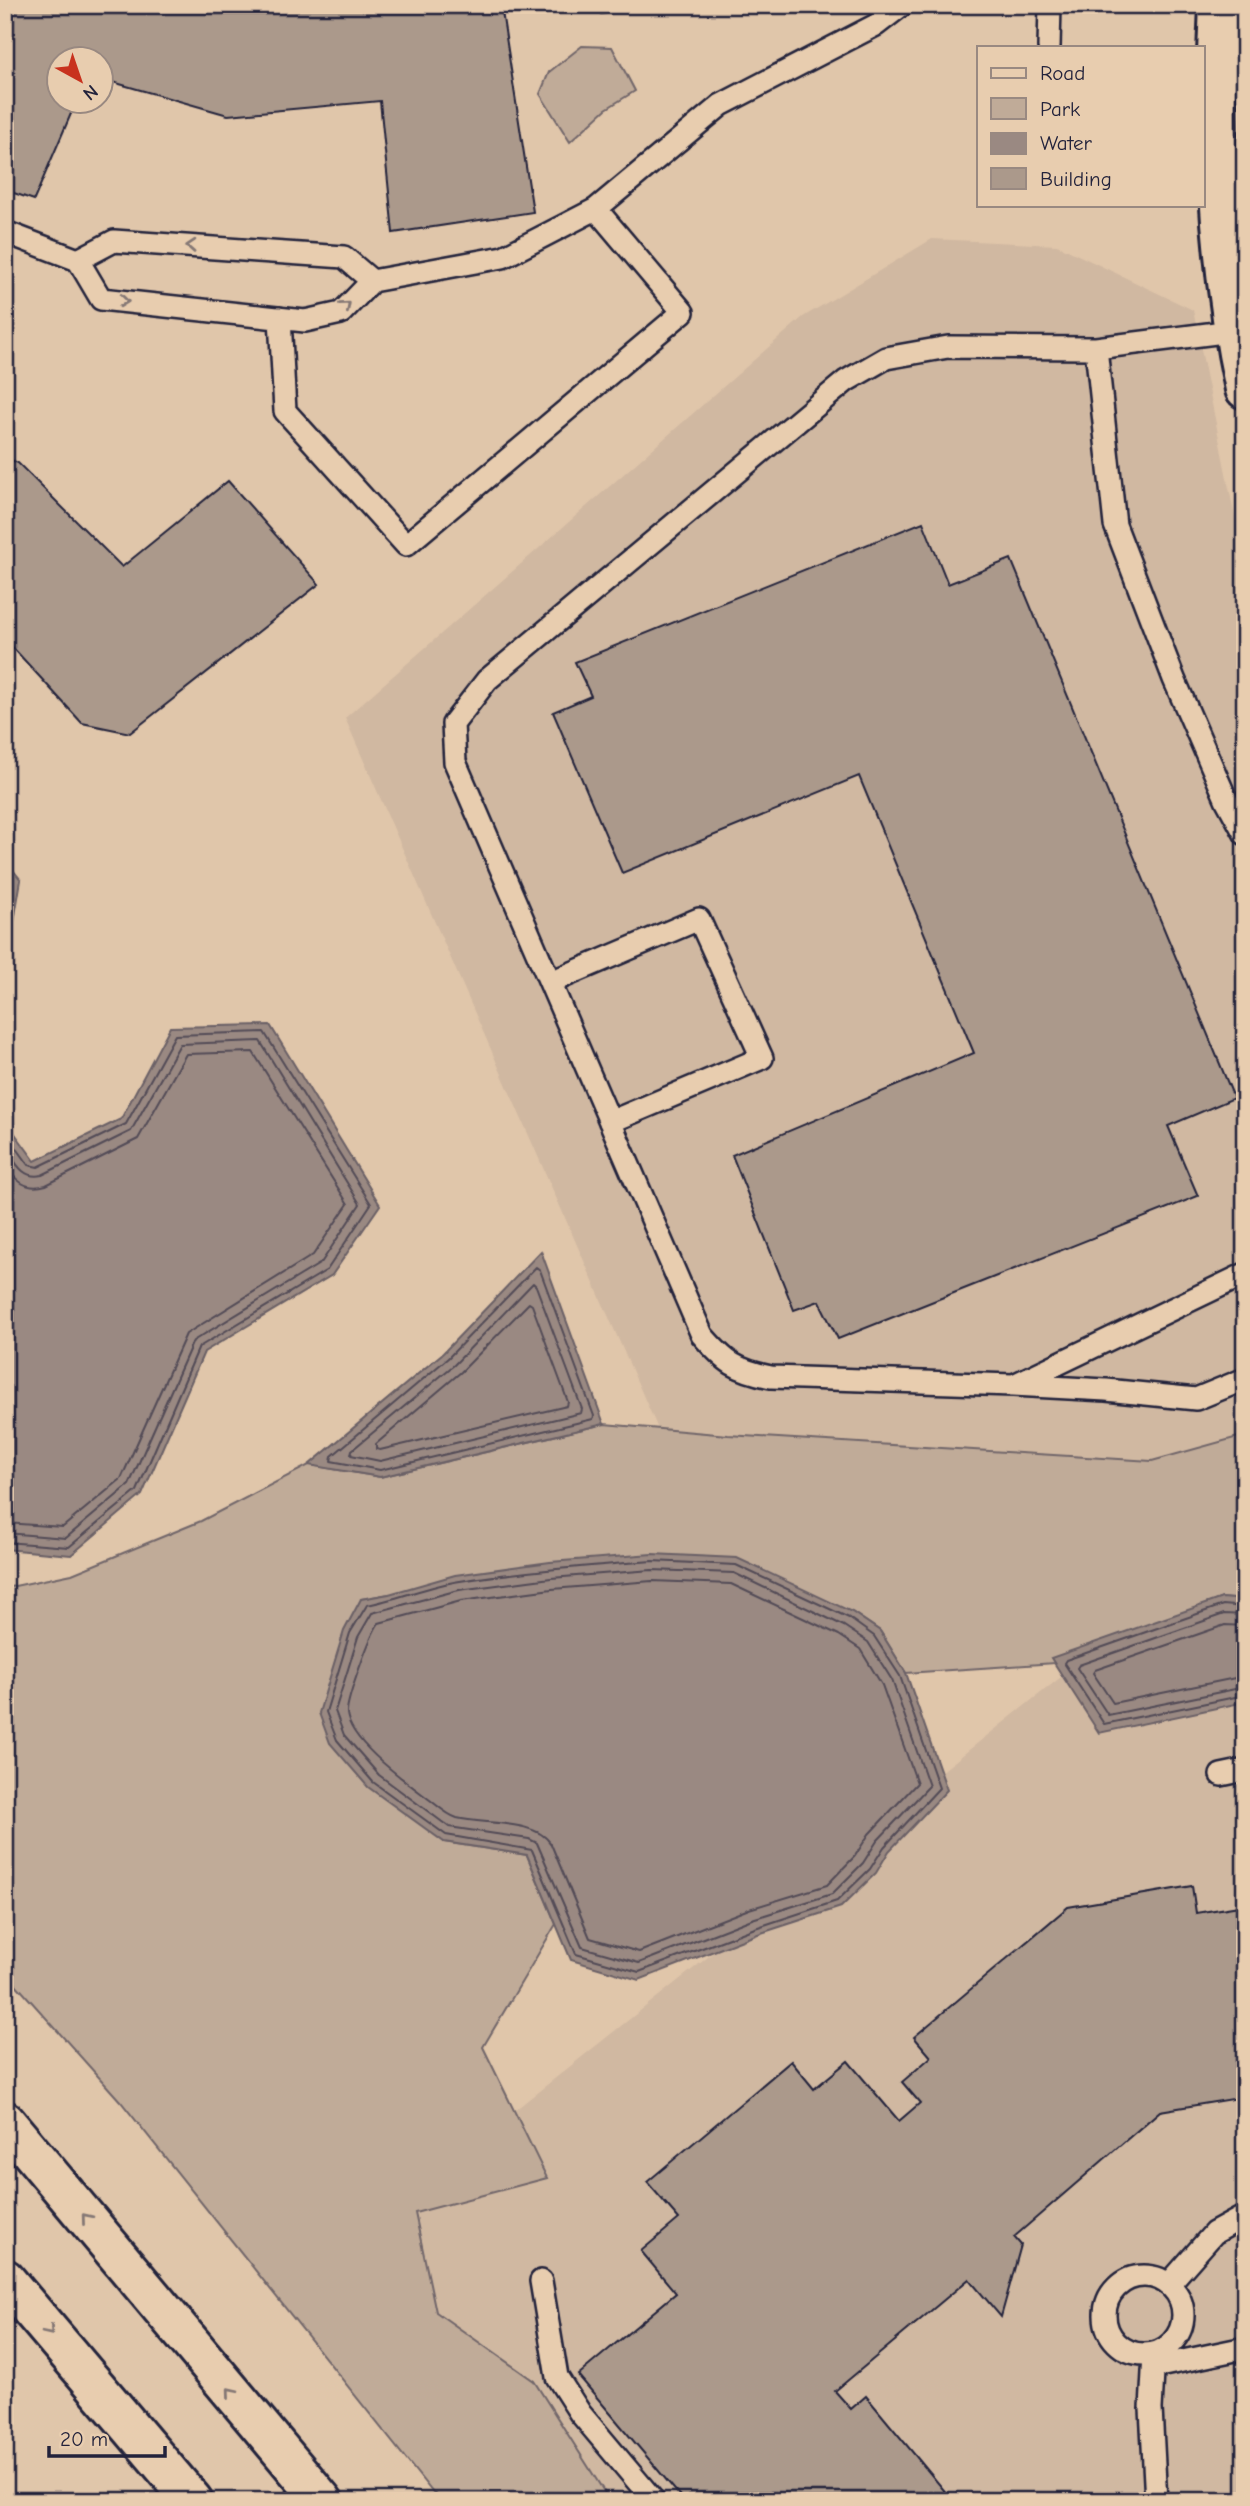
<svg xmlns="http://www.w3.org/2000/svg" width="1250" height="2506" viewBox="0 0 1250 2506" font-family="'Comic Neue',sans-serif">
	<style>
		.built { fill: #d0b8a1 }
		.green { fill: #c0ab98; stroke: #71666a; stroke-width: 2 }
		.water { fill: #9a8982; stroke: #6a6066; stroke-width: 2 }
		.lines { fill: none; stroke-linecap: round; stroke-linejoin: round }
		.shore { stroke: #524b57; stroke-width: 2 }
		.building { fill: #ab998b; stroke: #22223b; stroke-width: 2 }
		.service-casing { stroke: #22223b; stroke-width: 26 }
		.tertiary-casing { stroke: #22223b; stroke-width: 44 }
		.motorway-casing { stroke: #22223b; stroke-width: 44 }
		.service { stroke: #e8cdaf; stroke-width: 21 }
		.tertiary { stroke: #e8cdaf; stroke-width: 38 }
		.motorway { stroke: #e8cdaf; stroke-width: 38 }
		.oneway { stroke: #857875 }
	</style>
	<rect width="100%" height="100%" fill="#e0c6aa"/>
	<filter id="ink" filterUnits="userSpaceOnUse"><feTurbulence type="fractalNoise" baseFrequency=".0143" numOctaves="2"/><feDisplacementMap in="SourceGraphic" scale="14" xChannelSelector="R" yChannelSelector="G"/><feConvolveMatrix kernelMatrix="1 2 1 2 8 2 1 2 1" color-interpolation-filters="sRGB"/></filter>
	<g filter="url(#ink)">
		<path class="built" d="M932,239l125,6 136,65 52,257v868l-93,26 -424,-26 -70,-6 -313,-711 458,-401z
			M1245,1531v970h-774l-193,-203z"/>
		<path class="green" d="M582,46l30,1 23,44 -29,18 -36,33 -30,-48 9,-22z
			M604,1424l124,11 424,26 93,-26v165l-23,-2 -167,65 -149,10 -26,-42 -28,-19 -463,-18 -28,5 83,243 83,13 29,69 -73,123 64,131 -132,35 21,99 98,69 76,120h-163l-14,-8 -312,-391 -116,-130v-384l67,-14 129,-53 108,-56 71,12z"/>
		<path class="water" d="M5,860l16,20 -16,95z
			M270,1025l110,180 -48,70 -128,77 -62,143 -71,60 -66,-6v-429l30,41 86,-42 49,-92z
			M541,1251l63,173 -224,53 -71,-12 134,-112z
			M652,1554l85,4 115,54 28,19 26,42 41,117 -58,61 -13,22 -35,34 -83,27 -119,46 -68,-20 -44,-105 -83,-13 -76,-55 -38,-44 -11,-30 25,-82 17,-32 28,-5 66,-19 95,-13z
			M1222,1598l23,2v102l-146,31 -48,-75z"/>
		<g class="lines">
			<path class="shore" d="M5,1132l24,33 9,2 88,-43 49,-89 89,-3 107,172 -44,66 -128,77 -62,144 -68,56 -64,-5
				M5,1147c10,14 17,33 37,28l89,-44 49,-87 80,-3 100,163 -39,59 -128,78 -64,144 -63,53 -61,-5
				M5,1165c11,16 21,26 41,20l92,-46 48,-85 67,-2 95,152 -35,51 -127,79 -65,145 -58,48 -58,-4
				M536,1267l4,3 54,146 -1,3 -213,51 -49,-9 1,-5 116,-98z
				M533,1283l3,3 46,123 -1,4 -201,48 -29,-6 1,-5 102,-85z
				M529,1303l3,2 36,97 -1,4 -187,44 -4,-1v-5l85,-72z
				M652,1561l84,4 113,53 25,18 26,40 39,112 -55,59 -14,22 -33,32 -82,27 -116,44 -63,-18 -44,-104 -86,-15 -73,-53 -36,-42 -11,-28 24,-79 17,-28c31,-6 61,-19 93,-24 63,-10 128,-15 192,-20z
				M652,1570l82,3 110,53 24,16 24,38 37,106 -52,55 -14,22 -31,31 -80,25 -113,44 -57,-16 -45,-104 -8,-4 -80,-12 -70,-52 -35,-40 -9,-24 23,-74 14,-24 87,-23 92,-12z
				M652,1581l79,3 108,51 21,14 22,36 35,98 -48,51 -14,22 -28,29 -78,24 -110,43 -49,-14 -39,-94c-15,-25 -67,-19 -94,-26 -10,-3 -19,-12 -27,-18 -22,-17 -81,-58 -83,-87 -1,-12 24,-80 32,-90l82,-22 91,-12z
				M1245,1607l-22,-2 -157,55 -2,3 40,61 141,-29
				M1245,1615l-21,-1 -145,51 -2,3 31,47 137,-28
				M1245,1626l-20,-1 -130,45 -2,3 20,30 132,-27"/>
		</g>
		<path class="building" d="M5,5h496l32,207 -140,21 -13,-132 -152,14 -126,-36v-19h-42v42h16l-42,98 -29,-10z
			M591,5h64l-54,9z
			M5,457l13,6 104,104 106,-86 91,103 -189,149 -48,-10 -77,-84z
			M923,522l25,62 63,-25 223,539 -66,28 30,70 -360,143 -19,-38 -25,9 -62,-155 242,-102 -115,-277 -237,97 -69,-161 38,-16 -16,-34z
			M1192,1886l4,27 49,-8v192l-85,14 -146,126 7,8 -20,72 -32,-38 -134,112 16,18 15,-13 87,105h-269l-106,-126 98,-82 -35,-42 38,-32 -32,-37 144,-121 23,28 34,-28 51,60 21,-18 -18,-21 29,-25 -17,-20 154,-130z"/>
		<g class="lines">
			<g class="service-casing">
				<path id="service" d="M1049,47l1,-42
					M5,232l73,28 23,39 204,22 36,-8 31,-32 -28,-24 -230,-16 -36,19
					M372,281l131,-24 93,-48 125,-104 155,-80 26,-20
					M280,318l5,93 121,134 277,-233 -87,-103
					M1096,348l136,-17
					M1245,834l-18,-33 -53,-122 -59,-154 -19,-177 -148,-1 -62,11 -40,23 -359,299 -34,44 2,38 247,573c24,28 34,35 69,42l242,8 93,5 90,9 49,-20
					M551,982l148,-63 63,139 -152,64
					M1016,1384l229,-110
					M1221,1775l24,-5
					M1105 2315a39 39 0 1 1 78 0a39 39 0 1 1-78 0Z
					M541,2281l16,96 23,36 74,88
					M1169,2284l45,-51 31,-17
					M1154,2354l-3,55 5,92
					M1154,2367l91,-19"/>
			</g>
			<g class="tertiary-casing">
				<path id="tertiary" d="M1219,5c-7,128 -1,258 26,384"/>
			</g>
			<g class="motorway-casing">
				<path id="motorway" d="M5,2121l318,380
					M5,2279l188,222"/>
			</g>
			<use href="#service" class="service"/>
			<use href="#tertiary" class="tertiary"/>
			<use href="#motorway" class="motorway"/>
		</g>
		<defs><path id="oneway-chevron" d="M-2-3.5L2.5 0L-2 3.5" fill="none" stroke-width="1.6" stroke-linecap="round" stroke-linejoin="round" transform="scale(1.75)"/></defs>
		<g class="oneway">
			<use href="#oneway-chevron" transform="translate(191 246) rotate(-176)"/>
			<use href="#oneway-chevron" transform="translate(124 301) rotate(6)"/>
			<use href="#oneway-chevron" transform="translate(346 306) rotate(-41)"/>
			<use href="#oneway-chevron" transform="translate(86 2218) rotate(-130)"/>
			<use href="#oneway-chevron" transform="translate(49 2331) rotate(50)"/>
			<use href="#oneway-chevron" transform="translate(231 2392) rotate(-130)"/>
		</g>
	</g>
	<rect width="1250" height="2506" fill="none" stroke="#e8cdaf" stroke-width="28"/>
	<rect x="14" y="14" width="1222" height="2478" fill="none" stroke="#22223b" stroke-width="2.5" filter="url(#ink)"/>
	<rect x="977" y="46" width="228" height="161" fill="#e8cdaf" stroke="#998981" stroke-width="2"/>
	<rect x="991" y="68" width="35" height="10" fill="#e8cdaf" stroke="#998981" stroke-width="2"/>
	<text x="1040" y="80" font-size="21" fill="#22223b">Road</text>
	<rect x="991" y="98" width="35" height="21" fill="#c0ab98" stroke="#998981" stroke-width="2"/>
	<text x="1040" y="116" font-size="21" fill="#22223b">Park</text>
	<rect x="991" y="133" width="35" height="21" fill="#9a8982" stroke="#998981" stroke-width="2"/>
	<text x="1040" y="150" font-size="21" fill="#22223b">Water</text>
	<rect x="991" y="168" width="35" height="21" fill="#ab998b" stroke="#998981" stroke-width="2"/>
	<text x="1040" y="186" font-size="21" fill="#22223b">Building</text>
	<g transform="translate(80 80) rotate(140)"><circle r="33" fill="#e8cdaf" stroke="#998981" stroke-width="2"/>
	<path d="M0-5L12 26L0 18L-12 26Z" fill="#c8321e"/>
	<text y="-10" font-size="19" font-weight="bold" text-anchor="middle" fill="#22223b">N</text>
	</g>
	<path d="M49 2446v10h116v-10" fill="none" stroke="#22223b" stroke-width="3.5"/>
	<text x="60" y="2446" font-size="21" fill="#22223b" stroke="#e8cdaf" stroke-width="5" paint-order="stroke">20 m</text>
</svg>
